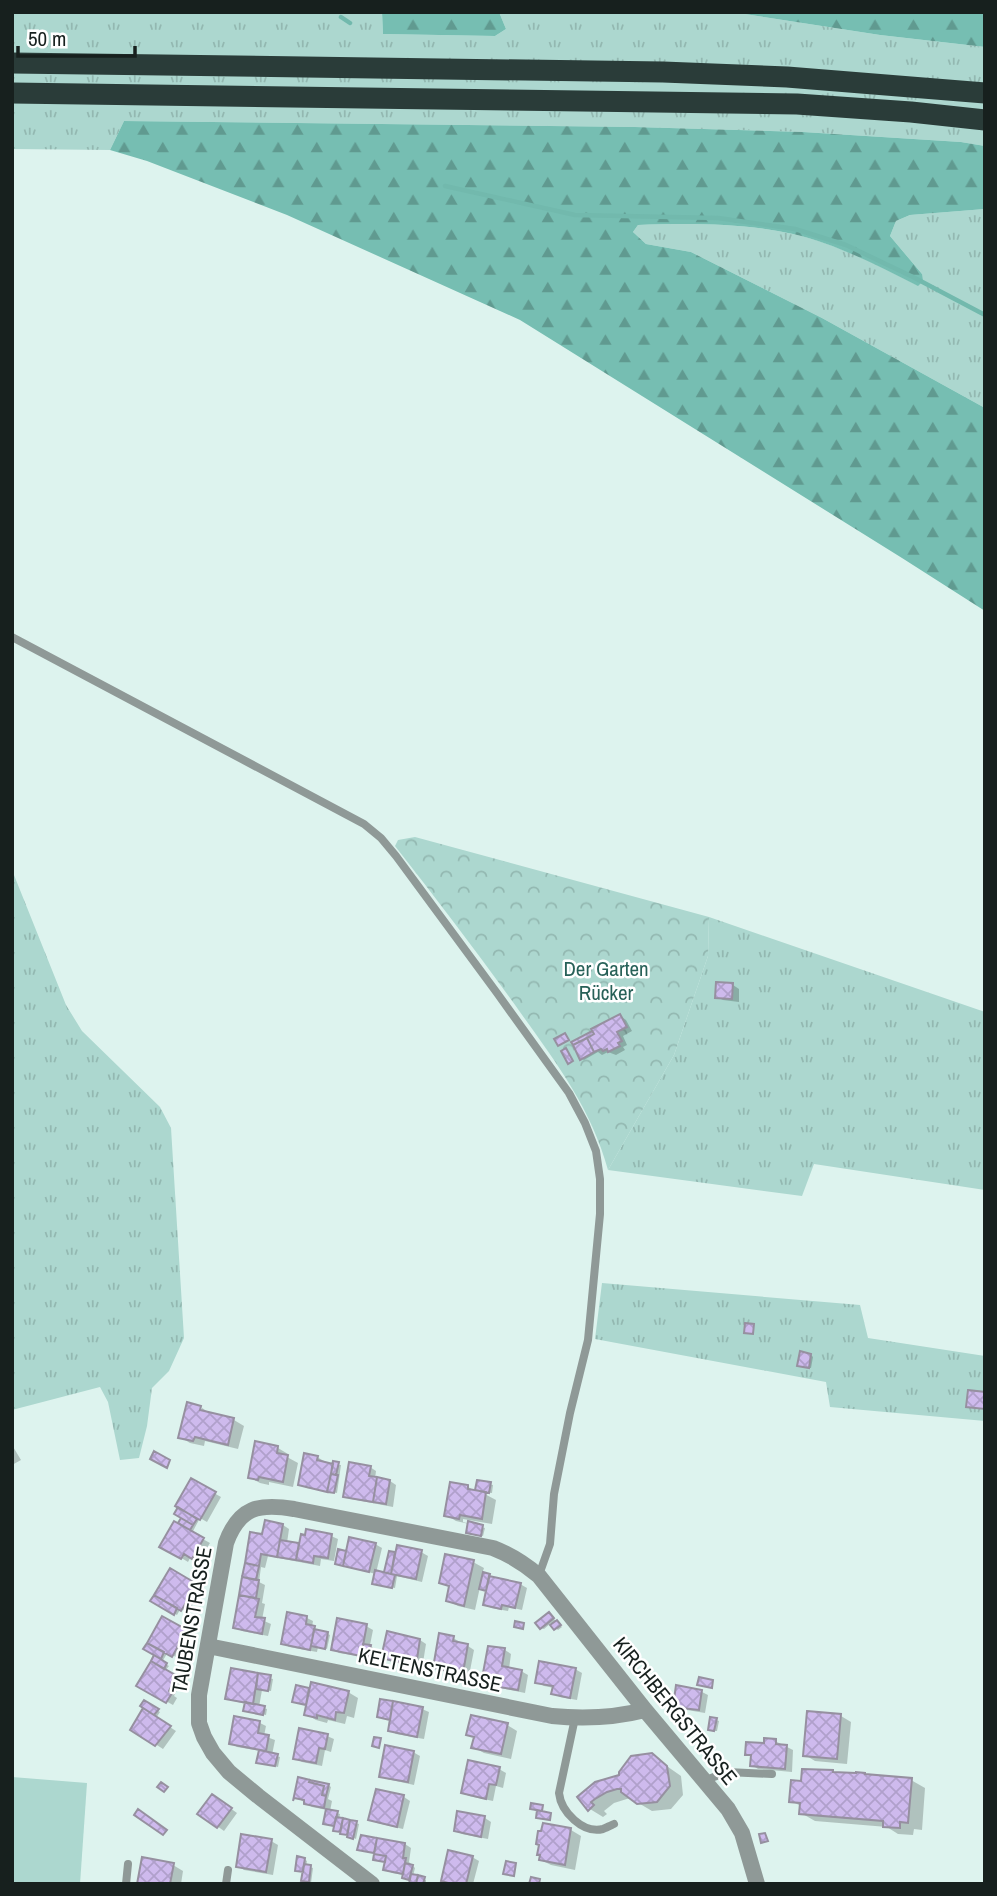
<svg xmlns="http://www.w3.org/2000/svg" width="997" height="1896" viewBox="0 0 997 1896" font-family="'Archivo Narrow',sans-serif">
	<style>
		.grass { fill: url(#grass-tufts) }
		.forest { fill: url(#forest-firs) }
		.park { fill: url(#park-crowns) }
		.pitch { fill: #acd7cf }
		.shadow { fill: #0003 }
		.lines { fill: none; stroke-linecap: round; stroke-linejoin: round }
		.stream { stroke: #72b9ad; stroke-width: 4.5 }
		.building { fill: url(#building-cross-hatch); stroke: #9690a0; stroke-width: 2 }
		.service { stroke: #8f9997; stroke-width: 8 }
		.minor { stroke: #8f9997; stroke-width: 16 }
		.motorway { stroke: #2a3c39; stroke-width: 21 }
		.labels { text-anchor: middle; stroke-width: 5; stroke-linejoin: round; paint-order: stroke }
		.park-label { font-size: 21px; fill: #276158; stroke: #fff }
		.street-label { font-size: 21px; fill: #17201e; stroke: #fff }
	</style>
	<defs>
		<pattern id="grass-tufts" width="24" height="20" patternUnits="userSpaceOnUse" patternTransform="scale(1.75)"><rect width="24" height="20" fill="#acd7cf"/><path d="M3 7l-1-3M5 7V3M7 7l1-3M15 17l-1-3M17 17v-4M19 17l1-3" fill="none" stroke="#93b8b1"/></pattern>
		<pattern id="forest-firs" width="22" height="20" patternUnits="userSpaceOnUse" patternTransform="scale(1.75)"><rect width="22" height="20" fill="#76beb2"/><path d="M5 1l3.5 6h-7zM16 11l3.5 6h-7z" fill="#609a90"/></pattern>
		<pattern id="park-crowns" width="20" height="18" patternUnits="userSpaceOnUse" patternTransform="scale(1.75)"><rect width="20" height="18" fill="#acd7cf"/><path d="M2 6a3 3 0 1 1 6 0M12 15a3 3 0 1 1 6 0" fill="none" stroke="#93b8b1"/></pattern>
		<pattern id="building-cross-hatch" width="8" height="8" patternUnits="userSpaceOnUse" patternTransform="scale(1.75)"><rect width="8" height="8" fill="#cebaed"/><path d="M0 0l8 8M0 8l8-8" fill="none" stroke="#b0a0cb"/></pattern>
	</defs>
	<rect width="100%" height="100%" fill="#ddf3ee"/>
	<path class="grass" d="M12,12h370l1,22 112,2 11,-7 -7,-17h233l148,23 105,12v99l-24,-4 -158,-10 -168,-5 -511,-6 -14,29 -98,-1z
		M985,209v199l-163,-90 -131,-66 -45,-8 -13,-12 5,-7c49,-2 107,-2 155,9 44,10 85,31 124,51l5,-11 -32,-38 6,-15 14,-6z
		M12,870l54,135 16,26 78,76 11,21 13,210 -15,33 -17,17 -5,38 -8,32 -19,2 -12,-58 -8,-15 -88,23z
		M709,917l276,95v178l-171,-26 -12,32 -194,-26 66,-115 34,-99z
		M602,1283l258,22 8,33 117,18v65l-155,-14 -4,-25 -231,-43z"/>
	<path class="forest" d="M382,12h117l7,17 -11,7 -112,-2z
		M732,12h253v35l-105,-12z
		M124,121l511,6 168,5 158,10 24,4v63l-75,6 -14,6 -6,15 32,38 1,7 -5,5c-40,-20 -81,-42 -125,-52 -48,-11 -106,-11 -155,-9l-5,7 13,12 45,8 131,66 163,90v203l-83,-53 -382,-238 -233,-105 -140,-54 -37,-11z"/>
	<path class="park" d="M415,837l294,80 -1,39 -34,99 -66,115c-17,-62 -51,-106 -88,-158 -40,-56 -82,-111 -125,-166l3,-6z"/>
	<path class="pitch" d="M12,1777l75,6 -7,101h-68z"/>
	<path class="shadow" d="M718,984l15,1 6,4v13l-16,-2 -6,-3z
		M620,1016l6,4 6,11 -9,5 4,9 -4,2 2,3 -9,5 -8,-3 -6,3 -4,-3 -14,8 -3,-2 16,-21z
		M811,1355l2,2 -2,11 -9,-1z
		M199,1408v11l3,-11 8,5 24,7 10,6 -6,23 -33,-8 -1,5 -14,-3 -10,-6z
		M12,1445l9,15 -9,5z
		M278,1448l10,6 -1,3 11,6 -5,24 -24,-5v3l-9,-2 -11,-6z
		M317,1457l7,4 -1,3 18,1 -4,28 -31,-5 -6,-4z
		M370,1467l6,4 -1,8 15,2 6,4 -3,22 -42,-8 -6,-3z
		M191,1480l30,17 -14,25 -7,-4 -8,15 18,10 -11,18 -8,-5 -3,6 -26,-16 21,-29 -3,-10z
		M479,1482l14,3 -1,8 -11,-1 15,8 -4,24 -29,-5v3l22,6 -2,8 -13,-3 -1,-9 -13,-3 -10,-6 22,-28 9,5z
		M283,1525l6,4 -2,14 13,2 31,-9 7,3 -4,22 -13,-2 -1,7 -52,-10 -3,12 -4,-1 -2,15 6,3 -3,18 3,1 -3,16 9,4 -3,12 -26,-5 -7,-4 17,-93 12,2z
		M375,1544l7,4 -6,25 9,2 5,-22 7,2 24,-3 7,4 -6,26 -25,-6 -2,12 -18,-3 -1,-11 -37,-9v-14l8,2z
		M473,1562l11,6 -2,6 38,10 7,4 -5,22 -13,-3 -1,4 -17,-3 -6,-4 3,-13 -8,-4 -5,23 -17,-4 -10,-5 3,-13 -10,-5z
		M170,1571l32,18 -14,24 -7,-5 -4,7 -24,-14z
		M288,1614l19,4 6,3 -1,6 18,8 -3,14 -9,-2 -1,5 -28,-5 -6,-4z
		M549,1614l13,13 -4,3 -7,-7 -7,6 -3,-1z
		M163,1618l30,17 -14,24 -11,-7 -6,10 7,4 -4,5 -2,27 3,2 12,-22 4,3 -8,15 3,2 -4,7 -34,-19 17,-31z
		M366,1626l7,4 -3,15 3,3 -2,10 -32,-5 -6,-4z
		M453,1638l7,4 -1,2 9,2 6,4 -5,26 -28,-5 -6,-4z
		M420,1640l6,4 -4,25 -33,-8 -6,-4z
		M489,1648l16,2 6,4 -2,15 12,2 7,4 -3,18 -35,-7 -7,-3z
		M575,1669l7,4 -5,27 -17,-3 -7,-4 1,-5 -10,-2 -7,-4z
		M232,1670l41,9 -2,12 -9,-1 -3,17 8,2 -1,6 -18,-4 -2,-7 -12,-3 -7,-3z
		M309,1690l1,2h38l10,6 -4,20 -7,-2 -2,8 -17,-4 -1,3 -11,-3 -10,-6 2,-9 -14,-3z
		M702,1692l6,3 -3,18 -24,-4 -6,-4z
		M145,1702l15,10 -4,6 20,13 -13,18 -31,-20 21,-17z
		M422,1709l7,3 -5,27 -28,-5 -6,-4 2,-10 -14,-4z
		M809,1713l32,3 10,6 -4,42 -32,-3 -10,-6z
		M716,1720l3,1 -2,10h-5z
		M260,1723l6,3 -2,10 11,4 -3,15 8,2 -2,10 -17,-4 -1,-12 -23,-4 -6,-4z
		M507,1725l10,6 -6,28 -27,-6 -11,-6 2,-9 -7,-4z
		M327,1736l7,3 -3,13 -6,-2 -3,16 -20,-4 -7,-4z
		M775,1741l18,9 -1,22 -34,-3 -6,-4 1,-8 -6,-3z
		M413,1752l7,4 -6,29 -27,-6 -6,-3z
		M651,1755l30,21 2,19 -12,14 -19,2 -22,-13 -16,5 -10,8 3,3 -4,3 -13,-8 -11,-11 42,-22z
		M499,1769l7,4 -3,15 -7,-2 -3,15 -24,-5 -6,-3z
		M857,1775l54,5 14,8 -3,42 -8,-1 -1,6 -15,-1 -11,-7 -72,-6 -14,-8v-7l-10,-5 12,-19z
		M328,1785l3,2 -3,12 4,2 -2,10 10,3 -1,5 20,5 -3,15 -18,-8 -2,-5 -9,-2v-14l-15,-3 -16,-10z
		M377,1791l27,6 6,4 -7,28 -26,-6 -7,-4z
		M219,1800l18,13 -13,18 -25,-18z
		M485,1818l6,4 -3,17 -26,-5 -7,-4z
		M544,1825l27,5 10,6 -6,34 -24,-5 -10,-5z
		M362,1837l43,7 6,4 -2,14 6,6 -2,8 13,4v4h-16l1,-4 -4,-1 -3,-4 -12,-2 -7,-4 1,-7 -8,-2 -2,-7 -14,-3z
		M271,1841l7,4 -5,30 -29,-5 -6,-4z
		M472,1857l7,4 -6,23h-24l-6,-4z
		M304,1859l3,2 -1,5 7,2 -2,15 -8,-3 1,-8 -7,-2z
		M173,1865l10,6 -2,13h-42z"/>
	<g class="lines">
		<path class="stream" d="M341,17l9,6
			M445,186l130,29 143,3 77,11 51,16 67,32 72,38"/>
	</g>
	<path class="building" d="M716,982l17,1 -1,16 -17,-1z
		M620,1014l7,13 -10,5 5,9 -4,2 2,3 -12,6 -1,-3 -4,2 -2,-2 -7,3 -7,-14 7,-4 -3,-5z
		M592,1031l2,3 -7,4 -14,7 -2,-3z
		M565,1033l4,7 -11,6 -4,-7z
		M587,1038l7,14 -14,8 -7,-15z
		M566,1048l7,13 -5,3 -7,-13z
		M745,1323l9,1 -1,10 -9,-1z
		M800,1351l11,3 -2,14 -12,-2z
		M968,1390l17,2v17l-19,-2z
		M187,1402l14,4 -1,4 34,8 -6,27 -33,-8 -2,4 -15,-3z
		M255,1441l23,5 -1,7 11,2 -5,27 -24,-5 -1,3 -10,-2z
		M154,1451l16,9 -3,8 -17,-9z
		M304,1453l14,3 -1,4 16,4 -6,28 -29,-7z
		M333,1461l6,1 -3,13 -5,-1z
		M349,1462l22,4 -2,10 8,1 -4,25 -30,-5z
		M331,1474l7,1 -4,18 -7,-1z
		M377,1477l13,3 -4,24 -13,-2z
		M191,1478l25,14 -16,28 -25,-14z
		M477,1480l14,2 -2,11 -14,-3z
		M450,1482l18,3v4l18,3 -4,27 -22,-4 -1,4 -15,-3z
		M178,1507l19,12 -4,6 -19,-11z
		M181,1518l12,7 -3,5 -12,-7z
		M265,1520l18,4 -6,33 -16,-3 -2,12 -14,-3 5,-31 12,2z
		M174,1521l30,17 -12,21 -8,-5 -3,5 -22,-12z
		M468,1521l15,4 -2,11 -15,-3z
		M306,1529l26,5 -4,24 -14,-2 -1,7 -17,-3 5,-26 4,1z
		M349,1537l27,6 -7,29 -26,-6z
		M280,1540l19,3 -3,17 -19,-3z
		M397,1545l25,5 -6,29 -25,-5z
		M338,1549l8,2 -3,15 -8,-2z
		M389,1551l6,1 -4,22 -7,-2z
		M445,1554l29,6 -10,46 -18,-5 3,-15 -10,-3z
		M245,1563l14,3 -3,14 -14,-3z
		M170,1568l27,16 -16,27 -27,-16z
		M375,1570l20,5 -3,13 -20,-4z
		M483,1572l7,2 -4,17 -7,-2z
		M489,1576l32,7 -6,25 -13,-3 -1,4 -18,-4z
		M242,1577l17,3 -3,18 -17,-3z
		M154,1595l23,13 -3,7 -24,-14z
		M239,1595l20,4 -4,18 10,1 -3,16 -29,-6z
		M287,1612l20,4 -1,8 9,2 -5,24 -29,-6z
		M549,1612l5,6 -14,11 -5,-6z
		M162,1616l25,14 -15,27 -25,-14z
		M337,1618l30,6 -6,32 -30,-6z
		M557,1620l4,5 -7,5 -4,-5z
		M515,1621l9,2 -1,6 -9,-2z
		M314,1629l14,3 -3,17 -14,-3z
		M387,1631l33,8 -4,27 -35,-8z
		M439,1633l15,3 -1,5 15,3 -5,29 -30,-5z
		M147,1643l17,9 -3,7 -18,-10z
		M363,1644l8,1 -3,13 -7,-2z
		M488,1646l17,2 -3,18 20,4 -4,20 -37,-6z
		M154,1655l13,8 -3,6 -13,-8z
		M151,1661l26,15 -8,15 3,2 -6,10 -30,-17z
		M539,1661l37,7 -6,30 -19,-4 2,-8 -18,-3z
		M231,1668l27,5 -5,31 -28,-5z
		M258,1673l13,2 -3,16 -12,-2z
		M699,1677l14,3 -1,8 -15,-3z
		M311,1682l38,9 -5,22 -8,-1 -1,8 -18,-5v3l-13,-3z
		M296,1685l13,3 -3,17 -14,-3z
		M676,1685l26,5 -3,20 -26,-3z
		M380,1699l13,2 -3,19 -13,-3z
		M144,1700l15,9 -5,6 -14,-9z
		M393,1701l30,6 -6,30 -29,-6z
		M245,1702l20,4 -2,9 -20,-4z
		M143,1708l28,18 -16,20 -25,-16z
		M807,1711l34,3 -4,45 -34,-3z
		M471,1715l37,8 -7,31 -30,-6 3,-11 -8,-2z
		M234,1716l26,5 -2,12 11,2 -3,16 -37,-7z
		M710,1717l7,1 -3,13 -6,-1z
		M299,1728l29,6 -3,15 -6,-1 -3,15 -23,-4z
		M374,1737l7,1 -2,10 -7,-2z
		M764,1738l12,1v5l11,1 -2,24 -35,-3 1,-11h-6l1,-13 18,1z
		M385,1745l29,6 -6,31 -29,-5z
		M259,1750l19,4 -3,12 -19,-3z
		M652,1753l15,13 3,20 -13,16 -20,2 -16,-12v-3h-4l-10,3 -12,7 -4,3 3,3 -6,6 -11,-14 18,-15 24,-7v-3l12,-16z
		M468,1760l32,7 -4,18 -7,-1 -3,15 -25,-6z
		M802,1769l31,1v2l23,1v-1l9,1v1l47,4 -4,45 -8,-1v6l-17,-1v-6l-84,-7 1,-11 -11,-1 2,-22 10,1z
		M298,1777l12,3 -1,2 15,4 -2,9 4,1 -2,12 -20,-4v-4l-10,-2 -1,3z
		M310,1780l19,4 -3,12 -4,-1 2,-9 -15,-4z
		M161,1782l7,5 -4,5 -7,-5z
		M376,1789l28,6 -7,32 -29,-7z
		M212,1794l20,14 -15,20 -20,-14z
		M531,1803l12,2 -1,6 -12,-2z
		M138,1809l29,21 -4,5 -29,-20z
		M326,1809l12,2 -4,15 -11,-2z
		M537,1810l14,3 -1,7 -14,-2z
		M457,1811l28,5 -4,21 -27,-6z
		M336,1817l7,1 -3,14 -7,-1z
		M343,1818l7,2 -3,15 -7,-1z
		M350,1820l7,1 -4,18 -6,-2z
		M543,1823l28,5 -6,37 -26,-5 1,-5h-3l2,-10 -3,-1 2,-13h3z
		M765,1833l3,8 -7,2 -2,-9z
		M241,1834l31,5 -6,33 -30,-5z
		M361,1835l16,3 -3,15 -17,-3z
		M377,1838l28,5 -2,15h3l-3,16 -20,-4 3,-14 -12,-2z
		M448,1850l25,6 -7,28h-14l-11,-3z
		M374,1854l12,2 -1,6 -12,-2z
		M297,1856l8,2 -2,14 -8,-1z
		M142,1857l32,6 -4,21h-33z
		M506,1861l10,2 -2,13 -11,-2z
		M405,1863l8,2 -4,15 -7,-2z
		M304,1864l7,1 -2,17 -8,-1z
		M411,1874l7,1 -2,9h-7z
		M418,1875l7,2 -2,7h-7z
		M531,1877l9,2 -1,5h-10z"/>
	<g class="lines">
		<path class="service" d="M12,637l352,187 17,14 15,18 101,137 72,100 16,30 11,28 4,28v35l-12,126 -18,73 -16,81 -4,50 -11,31
			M575,1718l-16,75c2,19 24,41 44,36 2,-1 9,-4 11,-5
			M706,1780l21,-8 45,2
			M126,1884l2,-20
			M226,1884l2,-14"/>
		<path class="minor" d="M208,1646l344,70c32,3 62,2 93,-6
			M372,1884l-114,-88 -29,-24 -16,-19 -9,-16 -5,-14v-28l27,-152c13,-36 33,-40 68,-34l199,39c18,7 32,16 46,28l106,134 83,99 14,24 15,51"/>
		<path class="motorway" d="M12,63l651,9 124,5 198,16
			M12,93l785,11 114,8 74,8"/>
	</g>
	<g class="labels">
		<g class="park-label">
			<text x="606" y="976">Der Garten<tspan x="606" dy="24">Rücker</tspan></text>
		</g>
		<g class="street-label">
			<text transform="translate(192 1620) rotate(-80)" y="7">TAUBENSTRASSE</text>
			<text transform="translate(430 1670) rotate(12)" y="7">KELTENSTRASSE</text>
			<text transform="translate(675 1711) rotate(51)" y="7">KIRCHBERGSTRASSE</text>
		</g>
	</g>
	<rect width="997" height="1896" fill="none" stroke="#17201e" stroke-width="28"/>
	<path d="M18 46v10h117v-10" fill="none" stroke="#17201e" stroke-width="3.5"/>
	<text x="28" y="46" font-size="21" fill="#17201e" stroke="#ffffff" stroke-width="5" paint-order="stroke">50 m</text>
</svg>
